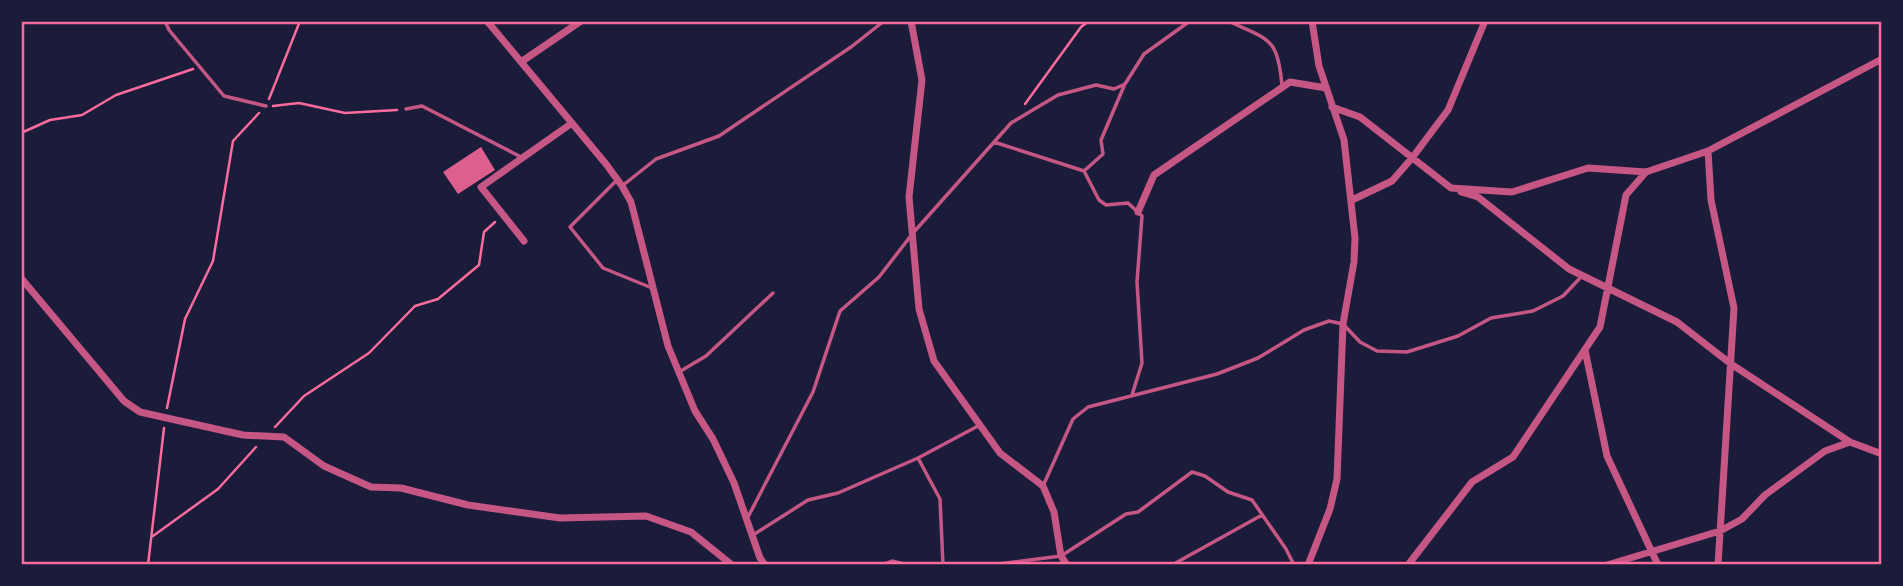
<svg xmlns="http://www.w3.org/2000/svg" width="1903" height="586" viewBox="0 0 1903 586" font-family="Inter,sans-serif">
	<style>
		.building { fill: #dd5f8e }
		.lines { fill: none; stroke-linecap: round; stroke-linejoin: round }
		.path { stroke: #ff6b9d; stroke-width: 2.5 }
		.service { stroke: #c65784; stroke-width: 3.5 }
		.minor { stroke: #c65784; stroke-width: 7 }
		.neatline { fill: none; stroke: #ff6b9d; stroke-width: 2.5 }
	</style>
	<rect width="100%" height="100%" fill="#1b1b3a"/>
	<path class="building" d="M481,147l14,23 -37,24 -15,-22z"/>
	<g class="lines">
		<path class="path" d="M269,99l31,-78
			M1025,104l56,-77 8,-6
			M273,106l26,-3 46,10 52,-3
			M21,133l29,-13 32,-5 34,-20 77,-26
			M167,408l18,-89 28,-58 20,-120 26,-28
			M275,427l29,-31 65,-43 46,-47 23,-7 41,-34 5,-33 11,-10
			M153,536l65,-47 38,-42
			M148,565l16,-137"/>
		<path class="service" d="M165,21l4,9 55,66 42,10
			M1228,21c41,19 50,16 54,65
			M406,109l16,-3 99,51
			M994,142l90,29 19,-17 -2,-14 23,-54
			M1084,171l15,29 7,5 22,-2 14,13 -5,66 5,81 -10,32
			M616,181l-46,46 33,41 49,20
			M622,186l34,-27 63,-23 132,-89 33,-26
			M679,372l27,-16 67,-63
			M918,458l22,41 3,66
			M1043,486l30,-67 15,-12 129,-33 41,-16 46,-28 25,-9 14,3 17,18 17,9 30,1 51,-16 33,-18 42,-7 30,-15 19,-20
			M748,517l65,-125 27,-81 39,-34 34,-44 98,-110 47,-28 38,-10 18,4 11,-5 19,-30 46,-33
			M753,535l55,-35 30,-7 80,-35 60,-32
			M882,565l10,-4 16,4
			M990,565l71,-9 65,-42 12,-2 54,-40 13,4 23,16 24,8 34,49 8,16
			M1172,565l90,-50"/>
		<path class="minor" d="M487,21l119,143 16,22 9,16 37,144 27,65 18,28 21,44 26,75 5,7
			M911,21l11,59 -13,117 10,112 15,52 66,92 43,33 11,26 7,44 6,9
			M521,62l60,-41
			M1332,107l28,10 91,71 61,4 76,-24 58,4 62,-21 174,-92
			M1708,151l3,49 23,108 -16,257
			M1461,192l17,5 91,72 108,53 54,42 119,78
			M1352,200l40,-19 20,-23 36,-48 37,-89
			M1138,212l16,-37 136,-93 36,6
			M524,241l-43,-54 91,-64
			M21,278l103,123 16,11 103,23 41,2 40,29 47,21 30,1 67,17 92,13 86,-2 45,16 41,33
			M1585,350l22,106 51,109
			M1308,565l22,-56 7,-30 6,-155 11,-62 1,-24 -11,-98 -25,-74 -7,-45
			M1408,565l64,-83 41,-25 87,-130 26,-132 20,-23
			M1607,565l113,-34 22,-12 23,-24 60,-44 25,-9 32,12"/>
	</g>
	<rect width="1903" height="586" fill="none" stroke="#1b1b3a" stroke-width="46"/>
	<rect x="23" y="23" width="1857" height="540" class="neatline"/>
</svg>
